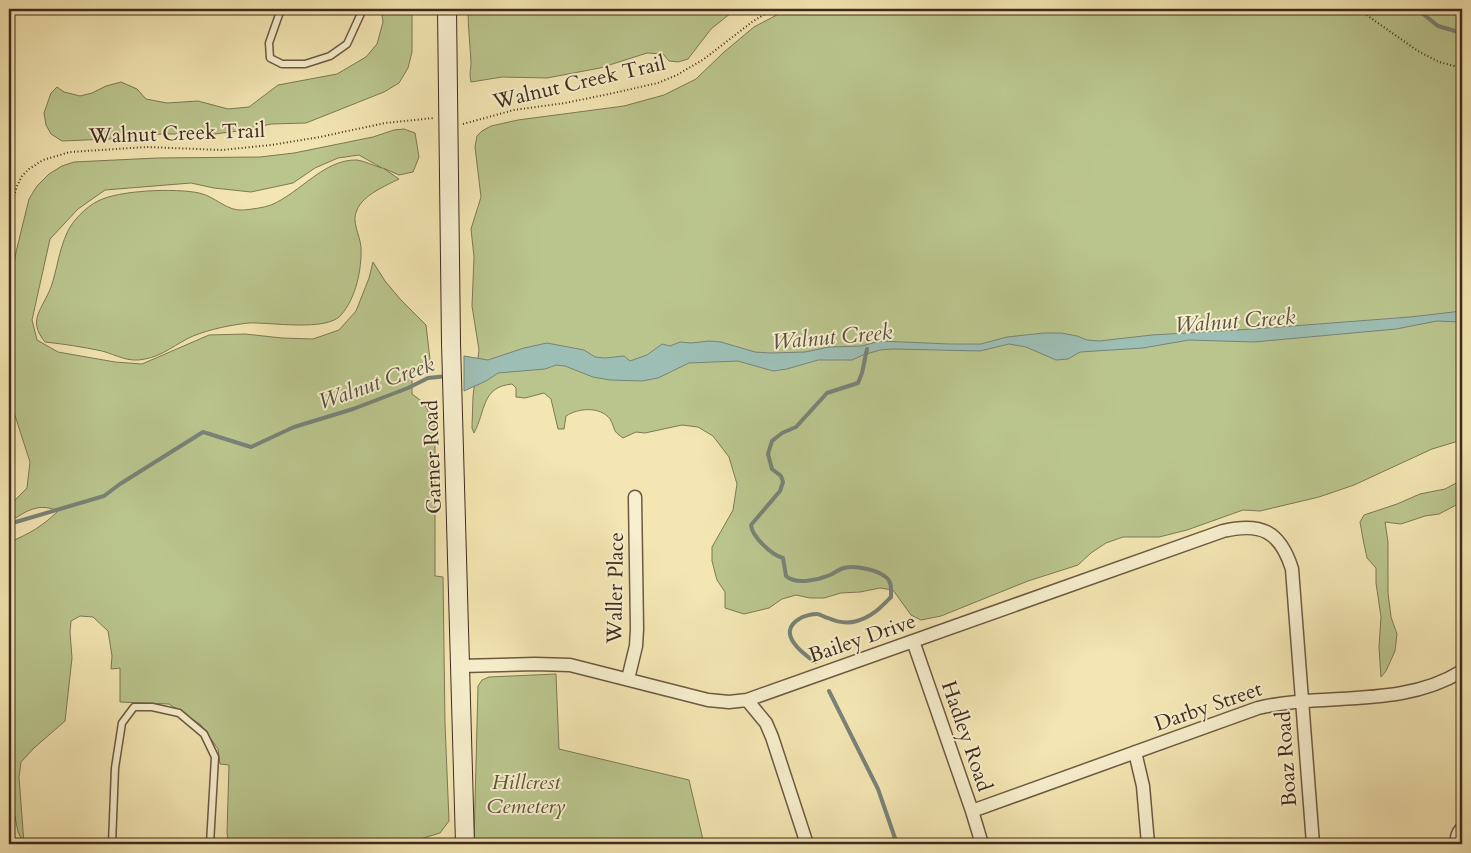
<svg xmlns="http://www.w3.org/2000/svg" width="1471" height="853" viewBox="0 0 1471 853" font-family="Cardo,serif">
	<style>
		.green { fill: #bac58d; stroke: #7d7856 }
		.water { fill: #9dbeb4; stroke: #788378 }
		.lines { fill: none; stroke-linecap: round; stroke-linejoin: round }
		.stream { stroke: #788378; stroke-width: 4 }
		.service-casing { stroke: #6d5943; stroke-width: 9 }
		.minor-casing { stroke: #6d5943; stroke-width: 15 }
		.secondary-casing { stroke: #402a1e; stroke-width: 20 }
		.path { stroke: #402a1e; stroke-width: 2; stroke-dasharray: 1 2.5; stroke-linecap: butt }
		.service { stroke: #f7efcd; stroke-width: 6 }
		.minor { stroke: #f7efcd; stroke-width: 12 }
		.secondary { stroke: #f7efcd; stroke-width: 18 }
		.labels { text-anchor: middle; stroke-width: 4; stroke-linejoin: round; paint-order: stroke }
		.street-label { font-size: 21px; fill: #402a1e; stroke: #f7efcd }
		.park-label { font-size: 21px; font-style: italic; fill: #5e513a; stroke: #f7efcd }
		.water-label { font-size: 22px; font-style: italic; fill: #574f44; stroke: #f7efcd }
	</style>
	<rect width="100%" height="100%" fill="#f3e6b2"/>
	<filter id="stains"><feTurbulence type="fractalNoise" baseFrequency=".004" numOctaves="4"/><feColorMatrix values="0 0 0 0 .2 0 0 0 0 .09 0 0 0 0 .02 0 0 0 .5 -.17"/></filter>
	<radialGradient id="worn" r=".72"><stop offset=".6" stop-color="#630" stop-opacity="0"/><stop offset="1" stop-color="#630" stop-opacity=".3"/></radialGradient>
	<path class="green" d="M381,9h31v43l-4,16 -9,15 -15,9 -78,31 -35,1 -26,6 -30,4h-54l-52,5 -47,2 -11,-7 -5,-9 -2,-12 7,-20 6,-6 7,5 16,4 12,-3 14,-7 15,-4 16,7 9,10 21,4 31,-2 30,8 21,-2 29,-22 59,-11 29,-17 11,-13 6,-22z
		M468,9h268l-25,20 -23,30 -10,3 -9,-1 -6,-7 -16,-1 -47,15 -53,10 -45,-1 -31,5c-2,-8 0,-13 0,-20 -1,-18 -3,-35 -3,-53z
		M788,9h674v431l-30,9 -78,36 -35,12 -59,14 -17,-1 -56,20 -28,7h-36l-17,6 -15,10 -13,12 -50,16 -87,35 -20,4 -10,-5 -18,-25 -13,-2 -20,4 -19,1 -17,5h-14l-14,-3 -14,4 -13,9 -25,6 -19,-6v-16l-8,-12 -5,-19v-14l21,-37 4,-26 -8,-27 -16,-21 -15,-9 -16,-2 -37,8 -9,-1 -13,6c-12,-8 -7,-9 -13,-19 -10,-13 -32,-11 -44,-3l-2,13h-6l-7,-30 -7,-6 -19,5 -9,-1v-9l-4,-4c-31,3 -26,27 -38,49l-2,-5 1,-32 6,-46 -7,-44 2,-49 -3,-28 10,-32 -6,-50 2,-11 5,-5 9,-5 27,-6 106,-14 40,-11 32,-16 28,-27 30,-25z
		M404,129l11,4 4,24 -6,15 -14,3 -16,-7 16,11c-14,7 -36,16 -42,31 -6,11 3,25 4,37 1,22 -5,51 -20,68 -14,17 -71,7 -92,8 -19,2 -38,6 -56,13 -16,7 -30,20 -48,23 -17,4 -28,-4 -43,-8 -19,-4 -38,-7 -57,-9 -18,-22 -3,-32 6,-55 6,-17 8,-37 16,-54 5,-12 19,-26 31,-32 21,-11 78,-13 101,-8 16,3 28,19 45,17 8,-1 19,-2 27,-5 29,-12 53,-46 86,-45 8,1 17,6 25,8l-23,-13 -21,3 -23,10 -22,15 -42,9 -37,-4 -23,-5 -86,7 -27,19 -28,30 -18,81 5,20 21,12 57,10 27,2 67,-29 36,-1 37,4 31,1 26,-9 17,-19 13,-33 4,-16 12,19 16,19 25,25 4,34 -7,8 -11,8v19l12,9 11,22v151l8,1 2,146 4,98 -9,12 -20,6 -135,5h-56l-2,-11 2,-68 -9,-1 -2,-15 -17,-24 -32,-21 -49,-2v-34l-9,1 1,-13 -4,-25 -15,-14 -13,-1 -9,5 -1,11 2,26 -7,63 -31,27 -13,14 -2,15 5,67 -6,-12 -9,-46v-244c19,-7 35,-17 49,-31 -16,-7 -28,-3 -42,7l-7,-3v-11l5,-3 13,-13 3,-26 -21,-65v-95l7,-50 13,-53 8,-13 12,-12 13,-8 12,-4 83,-4 103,-1 34,-4 79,-16 21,-7z
		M1462,480v22l-23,12 -14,2 -24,8 -16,-2 3,20v51l3,24 6,17 -2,17 -9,20 -5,6 -2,-30 2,-30 -5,-34v-15l-9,-10 -4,-19 -3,-17 4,-7 33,-11 23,-10 25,-5z
		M556,674l3,75 130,31 15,64h-52l-31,-5v5h-147l4,-158 4,-6 7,-3z"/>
	<path class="water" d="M1462,311v11l-25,-1 -41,8 -142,13 -65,-2 -46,8 -63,4 -12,7 -12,1 -30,-13 -17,-3 -29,7 -87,-2 -13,1 -17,5 -11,5h-34l-31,9 -14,2 -35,-10 -49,2 -31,15 -16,3 -32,-1 -17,-3 -28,-11 -9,-1 -11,4 -47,4 -12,8 -22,10v-35l24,4 36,-12 23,-5 37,7 11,7 10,1 19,-2 6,5 17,-6 15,-11 8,2 10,-4 11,1 18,-2 12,1 34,10 16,1 34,-1 24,-5 33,-1 18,-5 69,3h32l26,-7 37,-4h17l16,3 10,4 12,1 53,-6 101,-6 157,-12z"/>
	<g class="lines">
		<path class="stream" d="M1417,9l21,17 24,7
			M9,524l95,-28 16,-12 83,-52 48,15 43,-20 59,-18 55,-21 20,-10 20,-2
			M815,662c-13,-9 -39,-29 -16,-43 4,-3 13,-5 18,-5 3,0 7,3 11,4 9,4 19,6 29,3 15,-4 24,-14 34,-24 0,-7 1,-13 -3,-18 -8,-9 -33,-14 -44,-11 -5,1 -9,5 -14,7 -12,5 -34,10 -44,1l-3,-18c-11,-3 -31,-21 -32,-33l29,-34 3,-9 -2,-6 -9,-7 -4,-15 4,-13 10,-8 14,-6 31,-34 31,-10 4,-10 5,-24
			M829,691l49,98 19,55"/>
		<g class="service-casing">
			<path id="service" d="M281,9l-12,34 1,15 12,6h23l25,-8 17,-12 16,-35
				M112,844l3,-76 7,-45 12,-16h18l27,6 25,21 11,23 -5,87
				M1454,844c-1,-7 1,-15 8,-19"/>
		</g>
		<g class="minor-casing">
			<path id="minor" d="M913,641l59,170 10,33
				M461,666l74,-2 35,1 138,35 21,2 18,-2 476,-169c38,-9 57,0 69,38l21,275
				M628,679l8,-33 1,-17 -2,-132
				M747,700l19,23 6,14 35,107
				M1135,752l8,34 5,58
				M972,811l286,-103c67,-16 143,1 204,-37"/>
		</g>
		<g class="secondary-casing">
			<path id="secondary" d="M447,9l4,334 14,501"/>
		</g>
		<path class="path" d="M1358,9l60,42 21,11 23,6
			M463,124l51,-14 51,-7 44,-9 49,-11 19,-8 27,-16 48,-37 21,-13
			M9,213l8,-27 5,-10 7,-7 14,-9 27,-8 77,-5 75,3 49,-5 49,-8 65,-14 49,-5
			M9,476v6"/>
		<use href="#service" class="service"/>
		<use href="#minor" class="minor"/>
		<use href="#secondary" class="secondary"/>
	</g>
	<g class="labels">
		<g class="street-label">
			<text transform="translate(579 82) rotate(-13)" y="7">Walnut Creek Trail</text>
			<text transform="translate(177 133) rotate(-2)" y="7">Walnut Creek Trail</text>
			<text transform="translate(432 457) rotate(-92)" y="7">Garner Road</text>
			<text transform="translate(615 588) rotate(-89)" y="7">Waller Place</text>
			<text transform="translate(862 638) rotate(-19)" y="7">Bailey Drive</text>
			<text transform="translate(1208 706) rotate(-19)" y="7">Darby Street</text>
			<text transform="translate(967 736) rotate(71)" y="7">Hadley Road</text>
			<text transform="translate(1286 759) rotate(-94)" y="7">Boaz Road</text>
		</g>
		<g class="park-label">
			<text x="526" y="789">Hillcrest<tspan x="526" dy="24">Cemetery</tspan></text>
		</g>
		<g class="water-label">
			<text transform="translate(1235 320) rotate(-4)" y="8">Walnut Creek</text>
			<text transform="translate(832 336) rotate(-5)" y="8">Walnut Creek</text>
			<text transform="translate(376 382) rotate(-19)" y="8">Walnut Creek</text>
		</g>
	</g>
	<rect width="1471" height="853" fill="none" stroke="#f3e6b2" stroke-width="30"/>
	<rect x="10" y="10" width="1451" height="833" fill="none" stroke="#402a1e" stroke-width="2.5"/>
	<rect x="15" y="15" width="1441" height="823" fill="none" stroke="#402a1e"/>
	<rect width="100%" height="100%" filter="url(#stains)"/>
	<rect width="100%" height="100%" fill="url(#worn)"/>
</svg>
